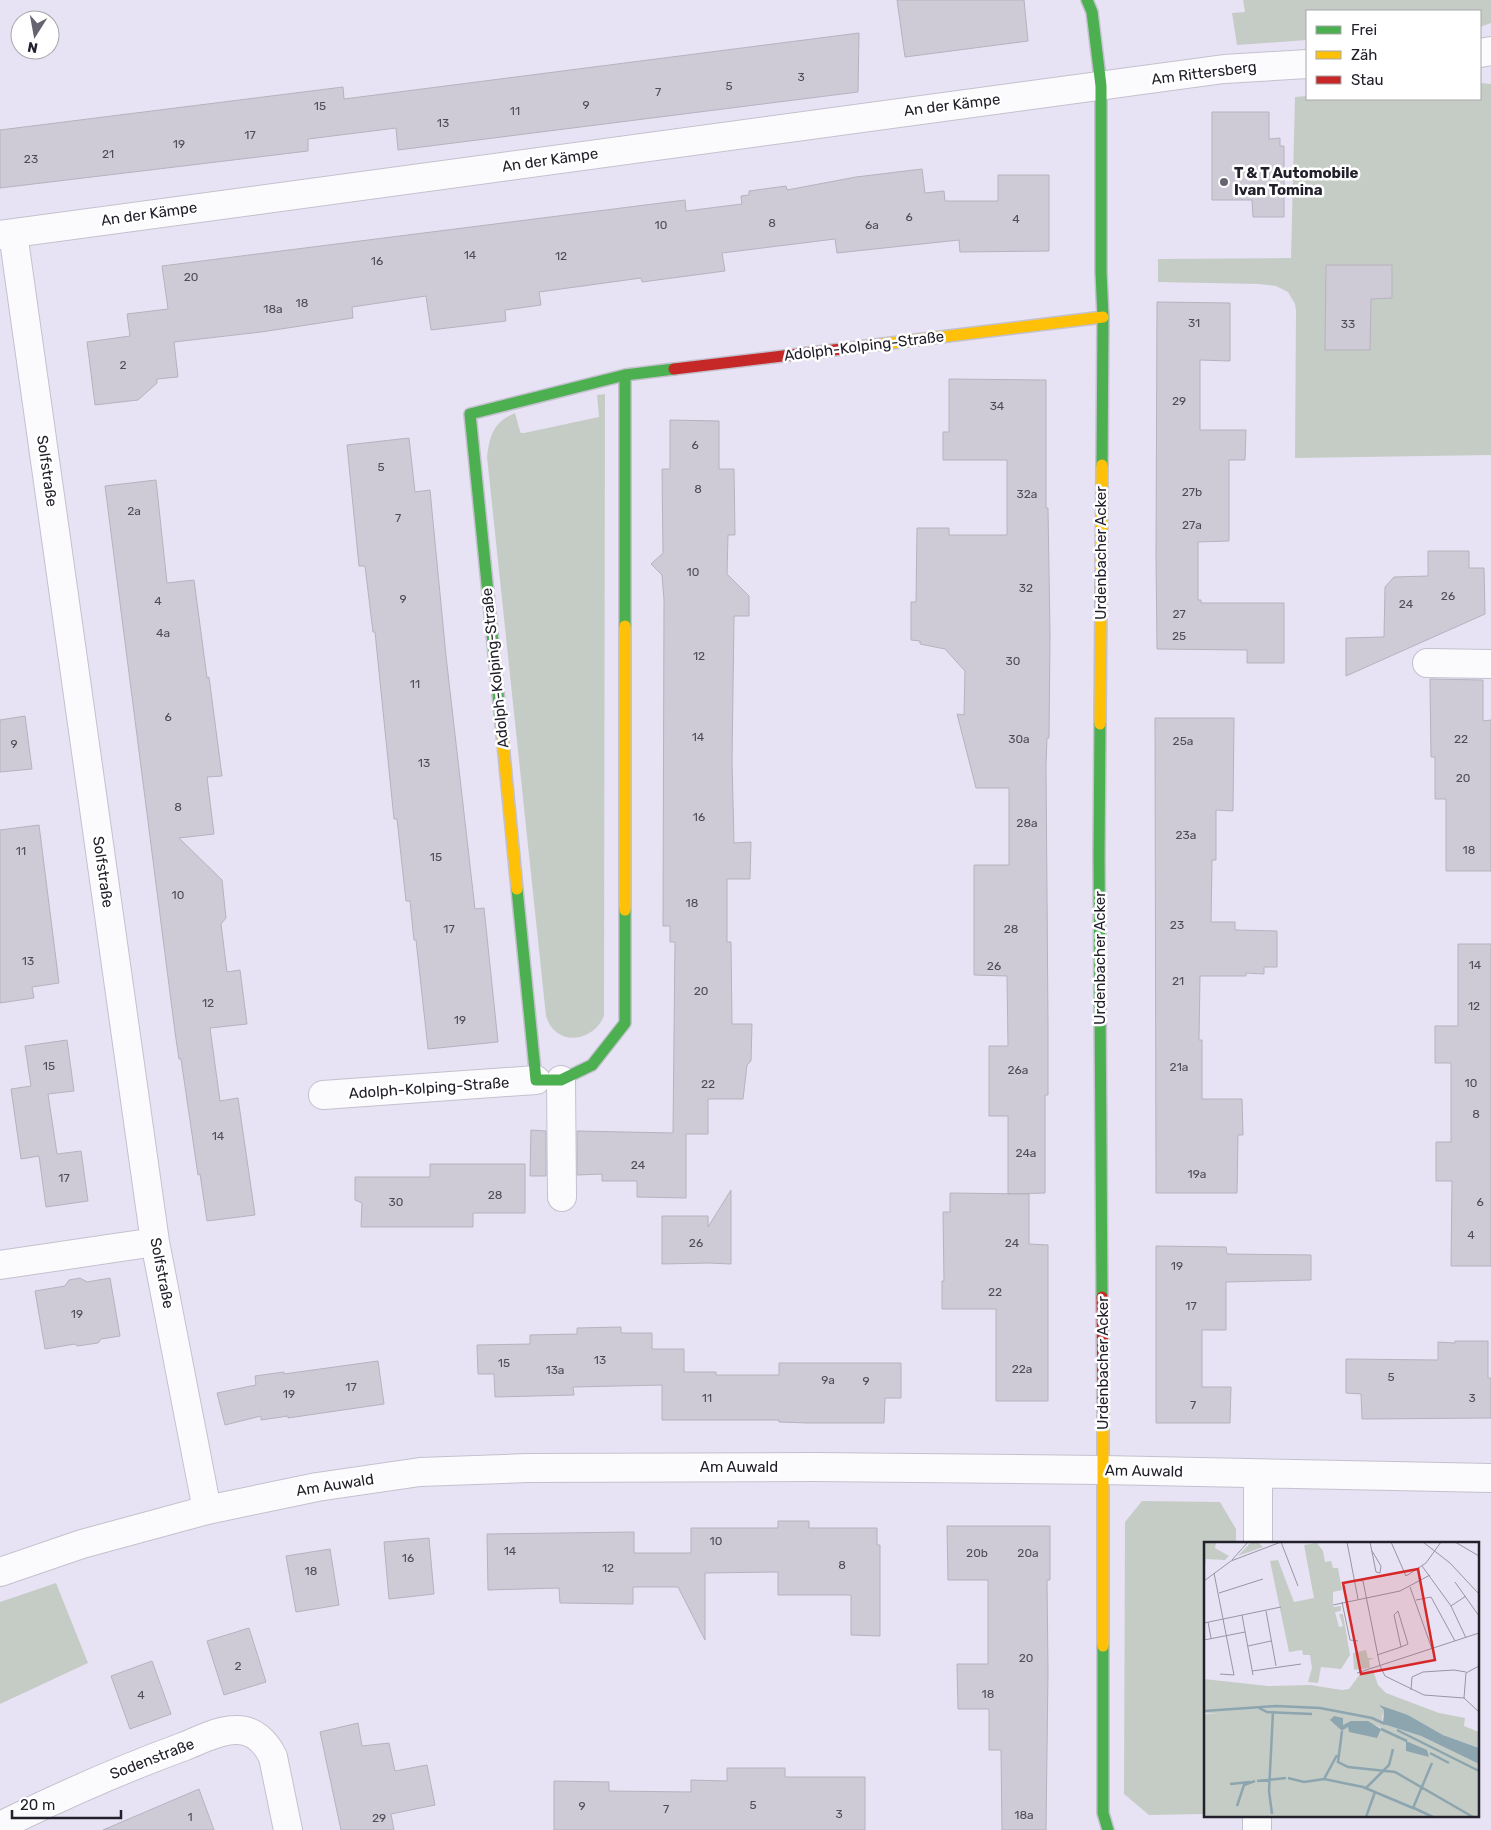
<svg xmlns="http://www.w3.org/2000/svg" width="1491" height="1830" viewBox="0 0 1491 1830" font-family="Rubik,sans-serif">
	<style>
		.green { fill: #c5ccc5 }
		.building { fill: #cecbd7; stroke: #b6b2be }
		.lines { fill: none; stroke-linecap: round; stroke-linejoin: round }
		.street-casing { stroke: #c4c1ce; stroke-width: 30 }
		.fast-casing { stroke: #c4c1ce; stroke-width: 14 }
		.slow-casing { stroke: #c4c1ce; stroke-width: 14 }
		.jam-casing { stroke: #c4c1ce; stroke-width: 14 }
		.street { stroke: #fbfbfd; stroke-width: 28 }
		.fast { stroke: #4caf50; stroke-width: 11 }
		.slow { stroke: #ffc107; stroke-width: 11 }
		.jam { stroke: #c62828; stroke-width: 11 }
		.poi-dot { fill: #676471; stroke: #fff; stroke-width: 2 }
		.labels { text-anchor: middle; stroke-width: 5; stroke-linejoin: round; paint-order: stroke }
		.number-label { font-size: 12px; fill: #4e4c57 }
		.street-label { font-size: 15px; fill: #22202b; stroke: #fff }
		.poi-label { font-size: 15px; font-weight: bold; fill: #22202b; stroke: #fff; text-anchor: start }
		.inset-river { fill: none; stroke: #8da5af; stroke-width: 2.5 }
		.inset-road { fill: none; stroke: #9895a4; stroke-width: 1 }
		.view { fill: #d62828; fill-opacity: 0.15; stroke: #d62828; stroke-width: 2.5 }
		.inset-edge { fill: none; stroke: #22202b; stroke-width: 2.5 }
	</style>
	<rect width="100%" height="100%" fill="#e7e3f4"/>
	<path class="green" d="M1243,0h248v23l-11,4v-16h-173v29l-70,5 -5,-32 13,-1z
		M1480,83l11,1v371l-196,3 1,-148 -1,-6 -7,-12 -12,-6 -17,-2 -101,-2v-23l133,-1 4,-161 12,-1v3h173z
		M605,394l-1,622c-11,27 -49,31 -58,0l-59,-559c3,-23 7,-35 28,-44l5,18 1,2h3l75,-16 -2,-22z
		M1142,1501l78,1 16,27v15h-31v270l-56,1 -25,-21 1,-272z
		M56,1583l32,80 -88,41v-102z"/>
	<path class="building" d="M897,0h127l4,41 -123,16z
		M859,33l-1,59 -460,58 -2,-22 -88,11v12l-308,37v-58l343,-43 1,12z
		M1212,112h57v27l11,-1v8h4v71h-31l-1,-17h-40z
		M922,169l3,24 19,-2 1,10h53v-26h51v76l-89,1 -1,-12 -122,13 -2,-14 -113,14 3,18 -83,11 -1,-4 -102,14 2,13 -36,5 1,11 -75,9 -5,-34 -74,11 1,11 -92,14 -87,10 4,35 -21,2v4l-19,17 -43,5 -8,-63 43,-6 -3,-22 41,-5 -6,-43 523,-66 1,11 56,-7 -1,-8 8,-1v-4l37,-5 1,4 69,-13z
		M1326,265h66v33l-21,1 -1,51h-45z
		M1157,302l73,1v58l-30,-1v70h46l-1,30h-16v81l-31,1v58h3v3h83v60h-37v-13l-90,-1 -1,-91z
		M949,379l97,1v128h2l2,125 -1,105h-2l-1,27 2,259v71h-3v98l-37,1v-78h-19v-70h19l-1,-70 -33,-1v-110h35v-77h-33l-19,-74 7,1 1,-44 -20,-22 -25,-5v-3l-9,-1v-38h5l1,-74h32v7h58v-75h-64v-28h6z
		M670,420l49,1v48h15l1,66h-7l-1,39 22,22v20h-15l-2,145 2,82 17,-1 -1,37h-23v63h4l1,82h20l-1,37 -4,4 -4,34h-35v35h-22v64l-49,-1v-16h-35v-7l-25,1v-44l96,2 2,-191h-5v-16h-7l1,-326 -2,-25 -11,-11 12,-11 -1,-84h8z
		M409,438l6,54 15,-2 16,166 29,253 9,-1 14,134 -70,7 -12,-109h-2l-4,-39h-4l-9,-82h-3l-19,-187h-2l-8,-66h-6l-12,-121z
		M156,480l11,103 27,-3 13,98 2,-1 13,99 -15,1 7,57 -35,4 43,42 4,38 -5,6 6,48 13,-2 7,54 -37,4 10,73 18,-3 17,117 -48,6 -7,-47 -2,1 -17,-116h-2l-4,-27 -70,-546z
		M1428,551h41v17h15l1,46 -139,62v-38l38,-1 1,-50 9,-10 34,-1z
		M1430,679l53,1v41l8,-1v151h-45v-72h-11v-42h-4z
		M25,716l7,53 -32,3v-52z
		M1155,718h79l-1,93 -17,-1v50h-4l-1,62h24v8l42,1v36h-13v7l-18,-1v3h-46l-1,64h3v59h40l1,36h-5l-1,58h-81z
		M39,825l20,158 -27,4 2,11 -34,5v-173z
		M1458,944h33v322h-40l1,-85h-16v-39h15v-79h-16v-37h23z
		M67,1040l7,51 -26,3 9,60 24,-3 7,50 -42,6 -7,-51 -18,3 -10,-70 20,-3 -6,-40z
		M531,1130l15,1v45h-16z
		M430,1164h95v49h-52v14h-112l1,-24 -7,-3v-23h75z
		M731,1190v74l-23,-1 -46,1v-48h46v11z
		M950,1193l79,1v50l19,1v156h-52v-92h-54v-28h2l-1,-69h7z
		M1156,1246l70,1 1,7 84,1v25l-85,2v48h-24v57h29l-1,36h-74z
		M80,1278l7,4 23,-4 10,58 -19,3 -3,4 -21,3 -2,-2 -30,5 -10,-58 30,-5 4,-6z
		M621,1327v6h31v16h32v23h32v3h63v-12h122v35h-16l-1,25h-76l-29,-1v-2h-117v-35l-89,2 1,8 -79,2 -1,-23h-16l-1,-29 53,-1v-9l47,-1v-6z
		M1455,1341h33v37h3v40l-129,1 -1,-25 -15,-1v-34l92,1v-18l17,1z
		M378,1361l6,43 -96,14v-2l-27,4v-4l-36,9 -8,-32 39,-8 -1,-9 29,-4v2z
		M778,1521h31v7h68v17h3v91l-29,-1v-40h-73v-23l-73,1v67l-27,-53h-45v17l-73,-1 -1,-15 -71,2 -1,-56 147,-2v21h57v-25h87z
		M947,1526h103v54h-3l1,91 -2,159h-44l-1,-80h-12v-41h-31l-1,-45h31v-84h-40z
		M429,1538l5,56 -45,5 -5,-57z
		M330,1549l9,56 -43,7 -10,-56z
		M249,1628l17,54 -42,13 -17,-54z
		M152,1661l19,53 -41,15 -19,-53z
		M358,1723l4,23 27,-3 6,28 32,-6 8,40 -44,9 3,16h-53l-21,-98z
		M727,1768h58v9h80v53h-311v-49l55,1v9l82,1v-12l36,1z
		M199,1789l15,41h-111z"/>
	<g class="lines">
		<g class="street-casing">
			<path id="street" d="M1480,53l11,-2
				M13,233l142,1009 52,268
				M0,235l1224,-166 83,-5
				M1427,663l64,1
				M561,1080l1,117
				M323,1095l213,-15
				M0,1265l155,-23
				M1258,1544v-70
				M0,1572l82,-28 125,-34 110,-23 103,-15 107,-4 287,-1 289,3 388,8
				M1257,1816v14
				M0,1826c61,-30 122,-57 185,-80 15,-6 34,-16 50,-16 18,-1 31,12 38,27l15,73"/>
		</g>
		<g class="fast-casing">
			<path id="fast" d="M1087,0l5,12 9,74v186l2,45 -1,148
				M625,626v-251l49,-6
				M1100,724l-1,133 3,440
				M502,733l-32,-319 155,-39
				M517,889l19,191h25l31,-15 33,-42v-113
				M1103,1646v167l5,17"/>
		</g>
		<g class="slow-casing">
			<path id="slow" d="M875,345l228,-28
				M625,626v284
				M1100,724l2,-259
				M502,733l15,156
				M1103,1410v236"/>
		</g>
		<g class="jam-casing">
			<path id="jam" d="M674,369l201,-24
				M1102,1297l1,113"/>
		</g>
		<use href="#street" class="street"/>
		<use href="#fast" class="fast"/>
		<use href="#slow" class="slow"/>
		<use href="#jam" class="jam"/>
	</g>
	<circle class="poi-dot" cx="1224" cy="182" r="5"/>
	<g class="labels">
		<g class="number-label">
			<text x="801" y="81">3</text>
			<text x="729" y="90">5</text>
			<text x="658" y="96">7</text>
			<text x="586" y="109">9</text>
			<text x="320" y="110">15</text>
			<text x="515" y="115">11</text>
			<text x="443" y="127">13</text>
			<text x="250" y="139">17</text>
			<text x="179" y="148">19</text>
			<text x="108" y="158">21</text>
			<text x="31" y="163">23</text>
			<text x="909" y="221">6</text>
			<text x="1016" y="223">4</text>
			<text x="772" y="227">8</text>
			<text x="661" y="229">10</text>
			<text x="872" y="229">6a</text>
			<text x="470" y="259">14</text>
			<text x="561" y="260">12</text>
			<text x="377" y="265">16</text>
			<text x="191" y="281">20</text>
			<text x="302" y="307">18</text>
			<text x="273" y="313">18a</text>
			<text x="1194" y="327">31</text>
			<text x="1348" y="328">33</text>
			<text x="123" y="369">2</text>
			<text x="1179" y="405">29</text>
			<text x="997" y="410">34</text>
			<text x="695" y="449">6</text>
			<text x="381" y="471">5</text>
			<text x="698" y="493">8</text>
			<text x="1192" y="496">27b</text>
			<text x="1027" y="498">32a</text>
			<text x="134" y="515">2a</text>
			<text x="398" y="522">7</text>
			<text x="1192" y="529">27a</text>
			<text x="693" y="576">10</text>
			<text x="1026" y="592">32</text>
			<text x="1448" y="600">26</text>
			<text x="403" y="603">9</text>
			<text x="158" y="605">4</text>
			<text x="1406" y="608">24</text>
			<text x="1179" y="618">27</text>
			<text x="163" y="637">4a</text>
			<text x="1179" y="640">25</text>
			<text x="699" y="660">12</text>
			<text x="1013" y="665">30</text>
			<text x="415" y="688">11</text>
			<text x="168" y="721">6</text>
			<text x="698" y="741">14</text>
			<text x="1019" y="743">30a</text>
			<text x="1461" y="743">22</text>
			<text x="1183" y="745">25a</text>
			<text x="14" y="748">9</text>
			<text x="424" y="767">13</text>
			<text x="1463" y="782">20</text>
			<text x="178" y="811">8</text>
			<text x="699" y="821">16</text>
			<text x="1027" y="827">28a</text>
			<text x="1186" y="839">23a</text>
			<text x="1469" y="854">18</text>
			<text x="21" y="855">11</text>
			<text x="436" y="861">15</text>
			<text x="178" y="899">10</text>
			<text x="692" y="907">18</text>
			<text x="1177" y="929">23</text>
			<text x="449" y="933">17</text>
			<text x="1011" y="933">28</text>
			<text x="28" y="965">13</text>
			<text x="1475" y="969">14</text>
			<text x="994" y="970">26</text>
			<text x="1178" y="985">21</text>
			<text x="701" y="995">20</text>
			<text x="208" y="1007">12</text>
			<text x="1474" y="1010">12</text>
			<text x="460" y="1024">19</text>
			<text x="49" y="1070">15</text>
			<text x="1179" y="1071">21a</text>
			<text x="1018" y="1074">26a</text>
			<text x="1471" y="1087">10</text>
			<text x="708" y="1088">22</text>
			<text x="1476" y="1118">8</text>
			<text x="218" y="1140">14</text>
			<text x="1026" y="1157">24a</text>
			<text x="638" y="1169">24</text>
			<text x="1197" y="1178">19a</text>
			<text x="64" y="1182">17</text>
			<text x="495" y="1199">28</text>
			<text x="396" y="1206">30</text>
			<text x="1480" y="1206">6</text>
			<text x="1471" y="1239">4</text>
			<text x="696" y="1247">26</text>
			<text x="1012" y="1247">24</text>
			<text x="1177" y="1270">19</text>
			<text x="995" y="1296">22</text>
			<text x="1191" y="1310">17</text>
			<text x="77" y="1318">19</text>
			<text x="600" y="1364">13</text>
			<text x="504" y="1367">15</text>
			<text x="1022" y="1373">22a</text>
			<text x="555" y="1374">13a</text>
			<text x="1391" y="1381">5</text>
			<text x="828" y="1384">9a</text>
			<text x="866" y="1385">9</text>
			<text x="351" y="1391">17</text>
			<text x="289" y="1398">19</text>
			<text x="707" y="1402">11</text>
			<text x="1472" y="1402">3</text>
			<text x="1193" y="1409">7</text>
			<text x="716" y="1545">10</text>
			<text x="510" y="1555">14</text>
			<text x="977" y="1557">20b</text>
			<text x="1028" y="1557">20a</text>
			<text x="408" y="1562">16</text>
			<text x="842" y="1569">8</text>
			<text x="608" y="1572">12</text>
			<text x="311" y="1575">18</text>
			<text x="1026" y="1662">20</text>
			<text x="238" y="1670">2</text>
			<text x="988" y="1698">18</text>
			<text x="141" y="1699">4</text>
			<text x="753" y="1809">5</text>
			<text x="582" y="1810">9</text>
			<text x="666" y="1813">7</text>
			<text x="839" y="1818">3</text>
			<text x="1024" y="1819">18a</text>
			<text x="190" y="1821">1</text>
			<text x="379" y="1822">29</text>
		</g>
		<g class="street-label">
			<text transform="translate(1204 73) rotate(-7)" y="5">Am Rittersberg</text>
			<text transform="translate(952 105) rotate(-7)" y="5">An der Kämpe</text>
			<text transform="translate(550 160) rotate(-8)" y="5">An der Kämpe</text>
			<text transform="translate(149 214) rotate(-8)" y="5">An der Kämpe</text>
			<text transform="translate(864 346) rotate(-7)" y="5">Adolph-Kolping-Straße</text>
			<text transform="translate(47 471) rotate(82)" y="5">Solfstraße</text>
			<text transform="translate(1101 553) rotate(-90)" y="5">Urdenbacher Acker</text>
			<text transform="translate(495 668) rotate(-96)" y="5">Adolph-Kolping-Straße</text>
			<text transform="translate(103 872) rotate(82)" y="5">Solfstraße</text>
			<text transform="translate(1100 958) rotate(-90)" y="5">Urdenbacher Acker</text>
			<text transform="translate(429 1088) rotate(-4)" y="5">Adolph-Kolping-Straße</text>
			<text transform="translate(162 1273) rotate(79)" y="5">Solfstraße</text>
			<text transform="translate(1103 1363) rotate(-90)" y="5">Urdenbacher Acker</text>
			<text x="739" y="1472">Am Auwald</text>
			<text transform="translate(1144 1471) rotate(1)" y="5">Am Auwald</text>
			<text transform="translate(335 1485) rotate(-9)" y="5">Am Auwald</text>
			<text transform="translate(152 1759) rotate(-21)" y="5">Sodenstraße</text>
		</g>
		<g class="poi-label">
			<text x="1234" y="178">T &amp; T Automobile<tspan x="1234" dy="17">Ivan Tomina</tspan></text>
		</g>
	</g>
	<g transform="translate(1204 1542)">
		<rect width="275" height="275" fill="#e7e3f4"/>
		<path d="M0,0h24l-12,1 -1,5 14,8 -4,4 -19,-1 -2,11zM47,0h7l5,5 -25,9zM113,1l6,8 2,11 6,-1 2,7h5l4,22 -9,2v15l8,-1v5l-6,1 4,15 4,-1 -4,-12h4l7,41 -9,14 -20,-2 -3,16 -10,-1 4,-14 -2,-13h-7l-1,-5 -13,2 -19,-91 8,-1 16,42 20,-4 -10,-53zM162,108l2,8h7l-6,2 1,8 -16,2 -1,-17zM169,128l5,15 8,8 53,20 26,5 -1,8 15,6v16l-36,-13 -35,-20 -29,-7 6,2 -3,6 1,8 38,12 58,28v53h-275v-103h15l-15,-1v-34l64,7 42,-1 32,5 7,-1 11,-15zM139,176v7l15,-4 20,5 3,2 -4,9 -29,-10 -6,4 -6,-7z" fill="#c5ccc5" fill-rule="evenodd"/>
		<path d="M175,163l29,10 35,20 36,13v16l-58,-28 -38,-12 1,-14zM130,174l9,2v7l8,-4h17l13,8 -4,9 -28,-6 -1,-5 -6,4 -12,-11zM202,199l21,9 2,7 -23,-6z" fill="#8da5af"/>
		<path class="inset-river" d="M55,166l8,4 45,2M0,169l72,-5 44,2 52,10 13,6M177,187l26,12M193,188l82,41M138,189l-4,31 10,5 47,5 78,45M226,211l19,10M84,236l16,4 20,-3 13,-24M120,237l39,8 50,21 19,-45M53,239l29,-3M26,242l20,-2M162,246l23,-23 4,-16M33,264l7,-21 11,-4M210,266l19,9M68,272l-3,-23 4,-79M162,275l9,-25"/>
		<path class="inset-road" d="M77,0l17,44M143,0l11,57M166,0l6,30 4,1 1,-7 -9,-15M187,0l15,34 20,-13 15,-21M219,0l27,21 29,31M251,0l24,14M28,18l16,-18M218,24l29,40 15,32M10,31l20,102 -14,-1M151,38l8,1 17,85 5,10 39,19 40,3M0,39l27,-20 50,-19M251,40l24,34M206,45l22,62M15,51l44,-14M212,58l15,-3 24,44M138,60l8,38 8,1M129,63l67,-14 30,-16M247,64l15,-10M62,69l10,55M38,73l11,60M4,80l3,16M0,81l77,-16M0,98l41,-8M44,104l23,-5M173,113l24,-8 -7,-32 4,-4 10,33 -7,3M48,129l49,-7M153,131l122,-40M207,148l1,-13 11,-5 31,-2 12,2M260,156l2,-25 13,-7M260,156l15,14"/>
		<path class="view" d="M214,27l17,91 -74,14 -18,-91z"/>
		<rect width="275" height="275" class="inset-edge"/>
	</g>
	<rect x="1306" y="10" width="175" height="90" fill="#ffffff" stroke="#a7a6aa"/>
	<rect x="1316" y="26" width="25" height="8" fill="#4caf50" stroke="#a7a6aa"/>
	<text x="1351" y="35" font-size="15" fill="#22202b">Frei</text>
	<rect x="1316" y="51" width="25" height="8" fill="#ffc107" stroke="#a7a6aa"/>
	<text x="1351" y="60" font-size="15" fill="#22202b">Zäh</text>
	<rect x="1316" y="76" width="25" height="8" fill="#c62828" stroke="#a7a6aa"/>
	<text x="1351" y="85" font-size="15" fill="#22202b">Stau</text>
	<g transform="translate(35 35) rotate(191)"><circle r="24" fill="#ffffff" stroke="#a7a6aa"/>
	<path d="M0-4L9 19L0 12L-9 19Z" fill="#676471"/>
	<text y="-8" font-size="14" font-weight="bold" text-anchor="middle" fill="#22202b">N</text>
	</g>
	<path d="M12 1810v8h109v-8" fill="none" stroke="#22202b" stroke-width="2.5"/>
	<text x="20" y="1810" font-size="15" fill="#22202b" stroke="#ffffff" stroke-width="4" paint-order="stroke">20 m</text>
</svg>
